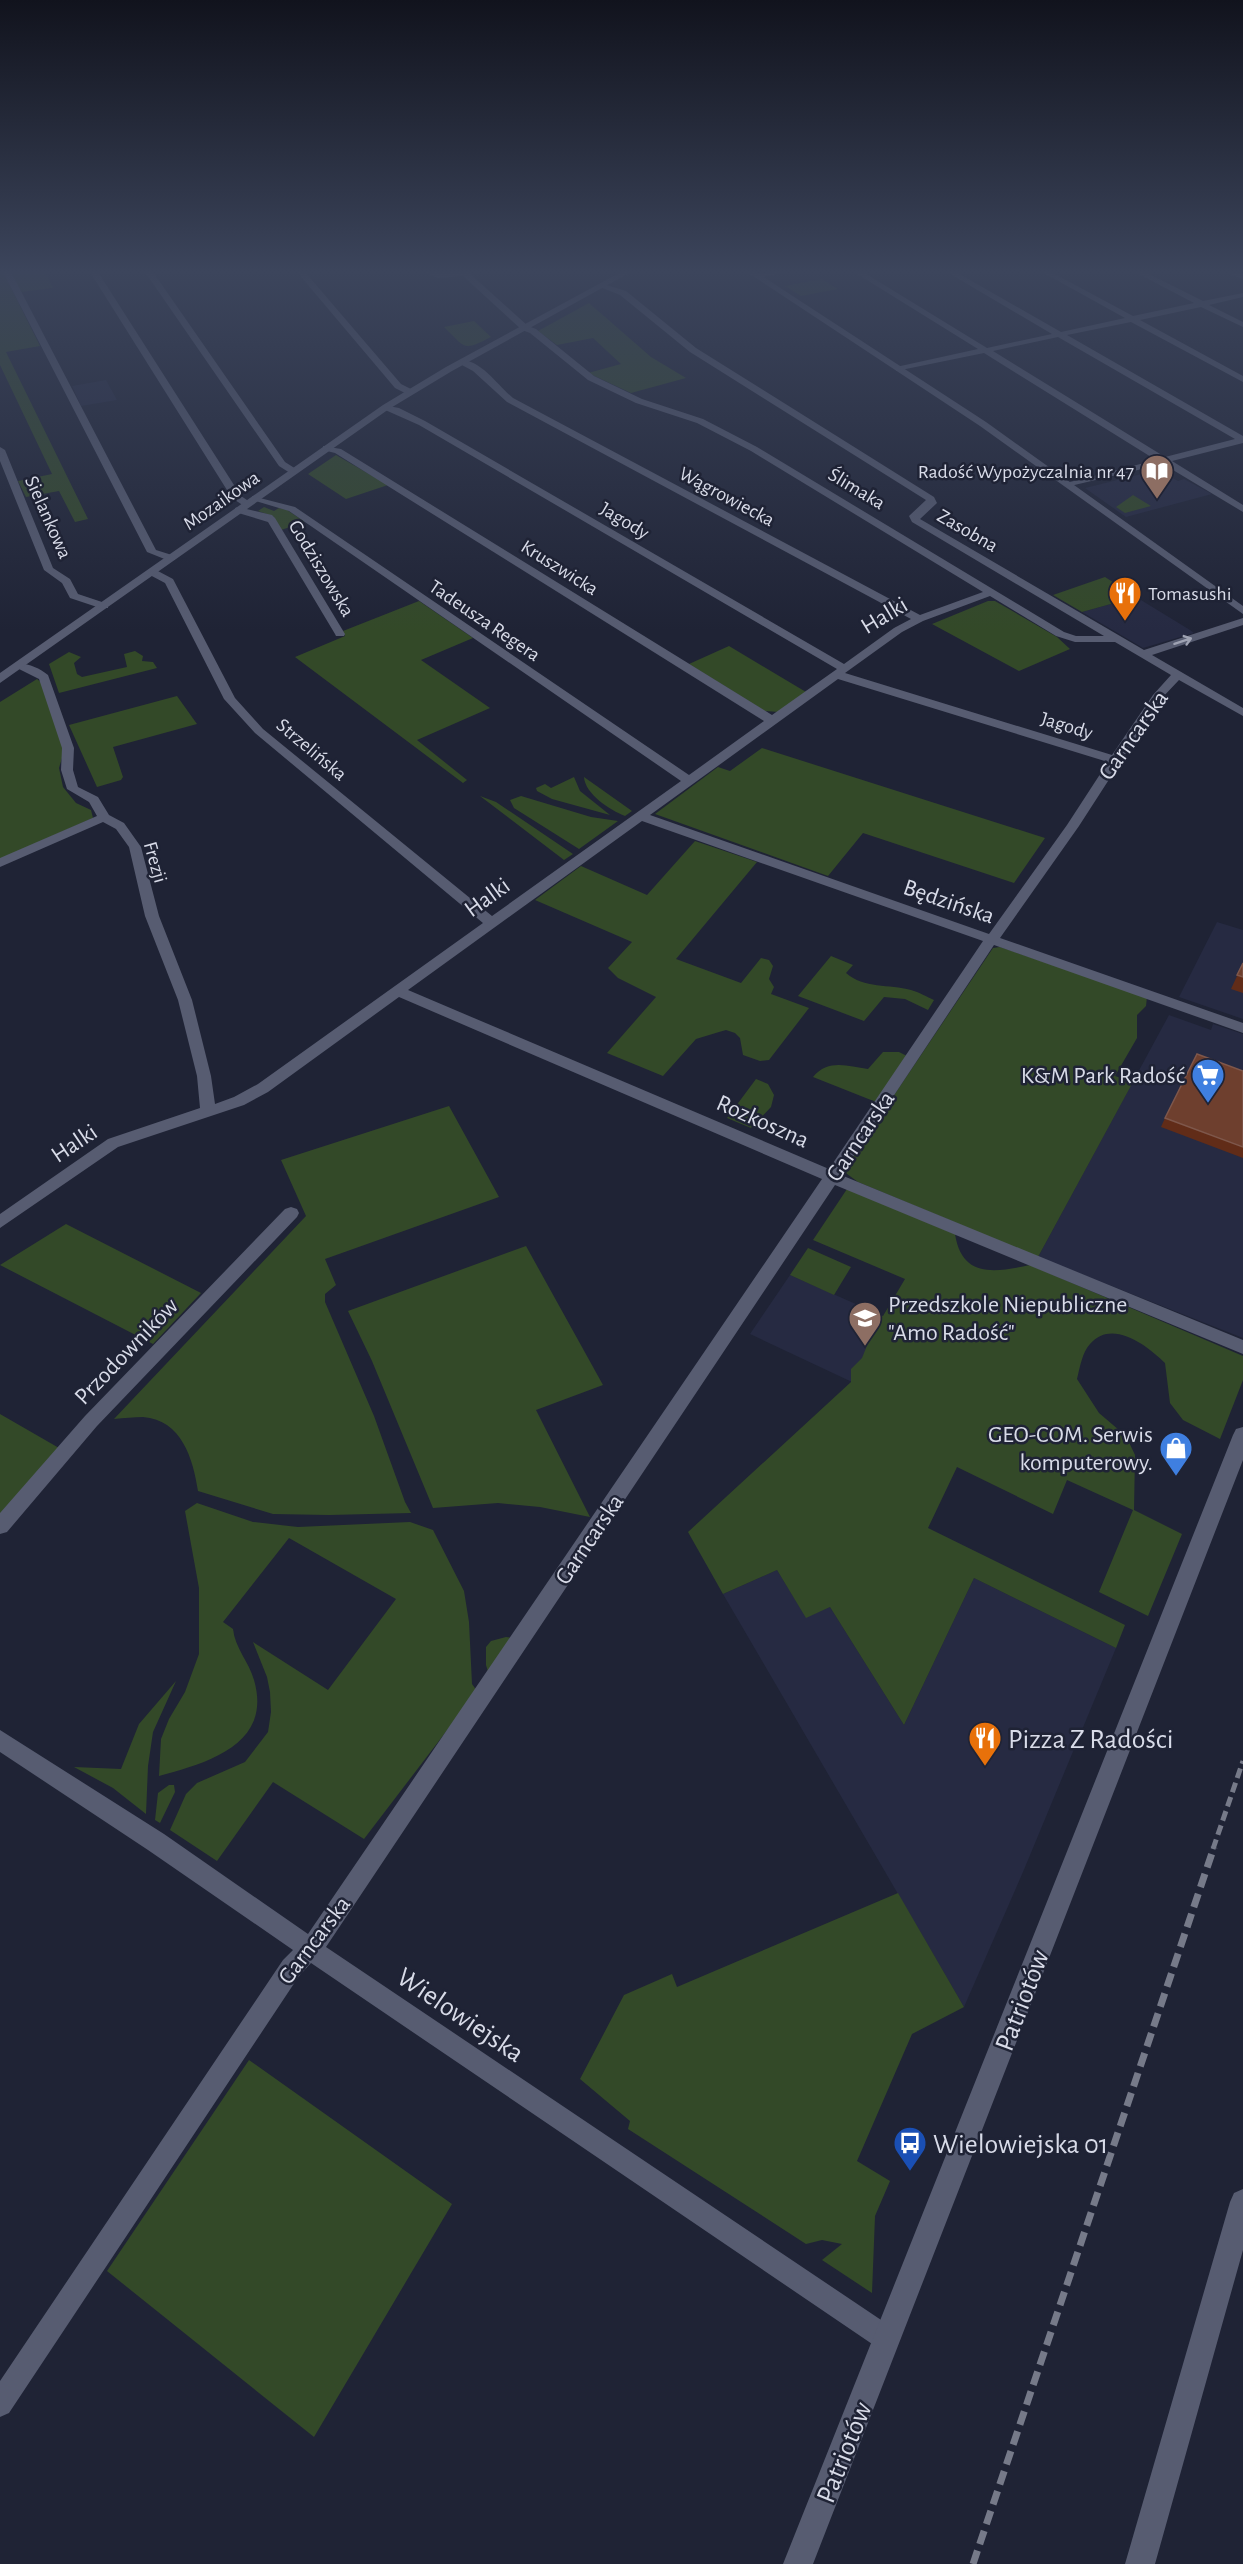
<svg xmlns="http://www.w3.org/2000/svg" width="1243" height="2564" viewBox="0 0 1243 2564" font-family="'Alegreya Sans',sans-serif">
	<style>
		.built { fill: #262a42 }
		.green { fill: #334928 }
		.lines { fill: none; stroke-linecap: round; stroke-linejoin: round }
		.street { fill: #575c71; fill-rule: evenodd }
		.secondary { fill: #575c71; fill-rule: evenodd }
		.rail-far1 { stroke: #767a89; stroke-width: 5; stroke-dasharray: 10 5; stroke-linecap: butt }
		.rail { stroke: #767a89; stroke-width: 7; stroke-dasharray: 14 7; stroke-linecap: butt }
		.wall { fill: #612c18 }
		.building { fill: #6e3f2e; stroke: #7e574b; stroke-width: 1.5 }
		.oneway { stroke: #9ea2b2 }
		.labels { text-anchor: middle; stroke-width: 5; stroke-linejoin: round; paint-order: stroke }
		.far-poi-label { font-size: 20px; fill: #d8dbe8; stroke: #1f2335; text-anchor: end }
		.far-street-label { font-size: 20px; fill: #d8dbe8; stroke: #1f2335 }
		.street-label { font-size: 24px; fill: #d8dbe8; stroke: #1f2335 }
		.poi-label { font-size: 24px; fill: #d8dbe8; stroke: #1f2335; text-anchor: end }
		.near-poi-label { font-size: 28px; fill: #d8dbe8; stroke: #1f2335; text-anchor: start }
		.near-street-label { font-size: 28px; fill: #d8dbe8; stroke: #1f2335 }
	</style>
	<rect width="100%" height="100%" fill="#1f2335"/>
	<path class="built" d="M106,380l11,20 -36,6 -9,-20z
		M1158,470l20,11 6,-2 28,15 -86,23 -41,-29z
		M1136,597l54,33 4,3 -51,15 -61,-36z
		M1217,922l26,8v89l-64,-22z
		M1169,1015l42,15 2,-6 30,10v304l-205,-81z
		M790,1275l93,41 65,111 -198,-93z
		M777,1570l29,47 24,-10 74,118 70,-147 142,70 -93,224 -59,135 -241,-413z"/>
	<path class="green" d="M0,272h3l37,74 -34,6 82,167 -13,3 -16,-31 -33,6 -8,-16 34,-7 -52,-109z
		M11,272h34l8,16 -32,4z
		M822,279l16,10 -37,7 -16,-10z
		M589,303l62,54 35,21 -55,15 -43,-20 33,-9 -28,-26 -36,7 -19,-14z
		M474,321l17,16c-29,15 -25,11 -47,-10z
		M336,455l52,30 -42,14 -38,-25z
		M1133,495l18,11 -26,7 -9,-6z
		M264,507l10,4 5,-3 8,2 18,12 -24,8 -8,-14 -15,-5z
		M1105,577l31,20 -54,15 -29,-17z
		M419,601l54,37 -52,22 69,48 -73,32 50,40 -4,3 -168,-126 50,-21 -2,-5z
		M988,601h7l62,36 13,12 -51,22 -87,-47z
		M729,646l77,46 -27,20 -14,-1 -76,-47z
		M135,651l8,5 -1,5 11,1 4,6 -98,25 -10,-29 20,-12 12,5 -7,6 3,11 5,3 45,-10 -3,-13z
		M37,679l6,5 22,64 -6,20 4,19 13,16 15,7 2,8 -93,41v-157z
		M177,696l20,28 -84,23 10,30 -2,3 -24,7 -28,-62z
		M762,748l283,90 -31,45 -151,-50 -35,43 -173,-62 63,-47 12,4z
		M574,777l6,14 30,24 -58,-16 -15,-8 -1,-3 9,-4 6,4z
		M584,777l48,34 -7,5c-15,-6 -40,-22 -41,-39z
		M480,796l16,6 77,52 -9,6z
		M521,796l70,21 27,4 -39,28 -65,-41 -4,-8z
		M695,841l62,21 -81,97 65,24 20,-25 8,2 4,6 -4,13 5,8 -3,7 38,14 -40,52 -9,1 -17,-6 -3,-17 -5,-5 -9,-3 -7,2 -23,7 -33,37 -56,-23 49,-56 -38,-19 -10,-10 24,-26 -97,-42 46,-34 66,29z
		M1000,947l147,50 -1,9 -9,9v23l-22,38 18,6 -95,175 -180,-75 -15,-11 150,-223z
		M831,956l22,9 -7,8c18,16 43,11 65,17 8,2 16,7 23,10l-6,10 -23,-11 -21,-2 -20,24 -66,-25z
		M883,1052h16l8,4 -31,46 -63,-25c15,-18 34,-11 55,-8z
		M756,1079l12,5 6,11 -3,12 -20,21 -24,-10z
		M449,1106l50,91 -174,62 11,26 -11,9v8l49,114 31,86 6,11 -82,2 -56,-1 -75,-23c-5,-32 -16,-71 -55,-74 -9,0 -19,1 -29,2l192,-203 -25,-56z
		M847,1189l108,45c7,45 41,38 75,31l213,91v24l-23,59 -37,-19 -13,-17 -5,-40c-17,-17 -53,-45 -75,-19 -8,9 -10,23 -13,35l22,34 27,23 9,19 -1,55 48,24 -34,82 -49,-24 34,-82 -66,-30 -14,34 -96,-47 -29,61 197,97 -9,23 -142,-70 -70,147 -74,-118 -24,11 -29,-48 -54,24 -35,-62 163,-150v-13l11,-11 6,-15c-5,-13 -8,-20 1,-33l14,6 22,-37 -92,-39z
		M66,1224l135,69 -48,51 -153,-79z
		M526,1246l77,139 -67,25 54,107 -50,-10 -42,-4 -65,5 -61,-147 -24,-50z
		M808,1248l43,19 -17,28 -44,-20z
		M0,1414l59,34 -59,68z
		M197,1503l56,19 45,5 112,-5 23,8 31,61 5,31 3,62 5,7 -113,148 -91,-57 -56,79 -47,-31 16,-36 11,-11 48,-21 23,-30 3,-20 -1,-20 -3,-15 -14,-35 75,48 68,-91 -107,-61 -66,84 10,7c2,19 16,33 21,51 19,65 -48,83 -95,96l2,-37 8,-20 16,-27 14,-38v-66l-14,-77z
		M506,1637l8,1 -25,37 -3,-10v-18l5,-6z
		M176,1681l-23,51 -5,34 -2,48 -33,-26 -39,-21 47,2 18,-45z
		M169,1785h5l1,7 -15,31 -5,-3 3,-27z
		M898,1893l66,114 -52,27 -55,127 33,20 -15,35 -3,77 -50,-33 20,-16 -20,-4 -16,4 -178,-115 2,-8 -50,-42 44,-84 48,-21 5,13z
		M249,2060l203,144 -138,233 -207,-166z"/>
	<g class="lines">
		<path class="street" d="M3,272h8l145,278 19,6v4h-8l-20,-8z
			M90,272h8l143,224 9,6v4h-6l-12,-8z
			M145,272h8l132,190 11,7v4h-6l-11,-7z
			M297,272h8l96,112 12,6v4h-6l-12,-6z
			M424,272h44l60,54 8,3 58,47 48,23 61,20 54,28 307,185 12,4h28l-192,-114 -3,-6 17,-16 -236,-148 -70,-57 -20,-8v-4l26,8 70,57 238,149 3,6 -17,16 224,131 99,-32v7l-91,30 91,53v8l-64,-36 -18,19 -82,127 -79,112 243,85v10l-249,-88 -153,230 402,165v14l-408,-169 -509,762 570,383 4,9 -4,9 -9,4 -9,-4 -567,-385 -12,13 -290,437 -9,4v-36l283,-421 10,-10 -145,-100 -148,-98v-22l164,104 144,100 514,-755 -423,-182 -131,95 -24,13 -126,42 -118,81v-14l108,-75 92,-31 -3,-32 -19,-76 -33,-84 -16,-69 -13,-18 -13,-7 -103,45v-9l97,-42 -8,-14 -22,-13 -6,-19 1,-22 -23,-69 -26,-13 2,-2c11,-2 24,4 33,11l26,73 -1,22 5,17 20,10 11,18 15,8 17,24 18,69 33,84 19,76 4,28 19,-7 24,-13 225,-161 -228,-190 -31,-34 -59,-116 -17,-9v-4h8l17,9 62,119 28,31 229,187 189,-135 -392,-270 -37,-11v-4l43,11 394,268 75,-54 -429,-268 -12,-3v-4l18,3 431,266 65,-46 -418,-244 -36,-16v-4l16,3 26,13 419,243 50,-36 17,-9 -404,-217 -34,-31 -13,-7v-4c21,-1 38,26 53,38l407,217 63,-23 -232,-141 -54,-28 -61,-20 -48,-23 -58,-47 -8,-3 -59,-54 -25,2zM990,596l66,40 19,6h40l56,33 -18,20 -41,60 -267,-82 57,-41 21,-11zM838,679l270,83 -41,63 -78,109 -339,-119zM642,821l341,120 -154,228 -421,-179z
			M769,272h17l-28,6 -4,-2z
			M854,272h9l124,76 65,-14 -105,-62h9l105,60 64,-14 -83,-46h9l82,44 61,-13 -59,-31h10l58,29 40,-8v4l-34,8 34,17v5l-42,-20 -61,13 103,56v6l-112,-60 -64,13 176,101v7l-71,18 71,44v7l-80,-48 -97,23v-4l90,-23 -172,-107 -88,18v-4l82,-18zM1058,337l177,102 -70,18 -172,-106z
			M1229,272l14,2v5l-13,-5z
			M0,447l5,3 48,118 17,11 8,15 30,10v4h-8l-30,-10 -8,-15 -18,-13 -44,-109z
			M238,507l34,8 3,3 70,116 -1,2h-8l-1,-2 -67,-112 -33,-10v-4z
			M291,1207l6,2 2,4 -2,4 -200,209 -90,106 -7,2v-21l85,-97 200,-207z"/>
		<path class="secondary" d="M621,272h10l-179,99 -63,38 -389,274v-10l383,-268 63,-38z
			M747,272h9l230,150 257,184v8l-263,-188z
			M1243,1427v33l-430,1104h-30l450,-1129 3,-6z
			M1243,2189v61l-88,314h-30l105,-362 4,-9z"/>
		<path class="rail-far1" d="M1213,1849l30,-88"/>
		<path class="rail" d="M973,2564l241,-717"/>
	</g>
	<path class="wall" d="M1243,963v30l-12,-4z
		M1243,1071v87l-82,-31 4,-9z"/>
	<path class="building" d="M1243,963v14l-6,-2z
		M1197,1054l46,17v76l-78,-29z"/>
	<defs><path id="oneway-shaft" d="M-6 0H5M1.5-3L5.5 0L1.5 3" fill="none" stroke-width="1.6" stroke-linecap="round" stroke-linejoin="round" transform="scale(1.5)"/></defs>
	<use class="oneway" href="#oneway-shaft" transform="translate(1183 641) rotate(-18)"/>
	<linearGradient id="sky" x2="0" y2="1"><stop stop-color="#11131d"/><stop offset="0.43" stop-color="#3c455c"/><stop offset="1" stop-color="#3c455c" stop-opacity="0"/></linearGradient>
	<rect width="1243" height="631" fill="url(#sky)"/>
	<defs>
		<g id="library-pin" transform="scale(1.725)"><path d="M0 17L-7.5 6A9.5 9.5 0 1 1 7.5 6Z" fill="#8d6e63" stroke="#1f2335"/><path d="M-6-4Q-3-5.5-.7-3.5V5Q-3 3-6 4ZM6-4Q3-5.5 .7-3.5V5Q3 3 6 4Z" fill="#fff"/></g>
		<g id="restaurant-pin" transform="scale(1.725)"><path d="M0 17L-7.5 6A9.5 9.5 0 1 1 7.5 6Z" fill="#e8710a" stroke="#1f2335"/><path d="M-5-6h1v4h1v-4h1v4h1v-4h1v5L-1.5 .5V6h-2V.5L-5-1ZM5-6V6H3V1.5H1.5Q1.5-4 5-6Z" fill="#fff"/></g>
		<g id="supermarket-pin" transform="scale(1.725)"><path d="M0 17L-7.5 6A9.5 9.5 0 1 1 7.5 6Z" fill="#3f7fe0" stroke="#1f2335"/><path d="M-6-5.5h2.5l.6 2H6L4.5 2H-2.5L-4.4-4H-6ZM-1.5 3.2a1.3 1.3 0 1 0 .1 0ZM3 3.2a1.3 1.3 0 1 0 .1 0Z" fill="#fff"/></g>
		<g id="school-pin" transform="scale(1.725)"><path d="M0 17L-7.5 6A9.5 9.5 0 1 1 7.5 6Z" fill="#8d6e63" stroke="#1f2335"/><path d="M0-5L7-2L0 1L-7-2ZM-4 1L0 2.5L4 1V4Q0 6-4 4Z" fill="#fff"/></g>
		<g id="shop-pin" transform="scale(1.725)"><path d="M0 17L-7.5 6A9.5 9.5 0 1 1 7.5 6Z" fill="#3f7fe0" stroke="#1f2335"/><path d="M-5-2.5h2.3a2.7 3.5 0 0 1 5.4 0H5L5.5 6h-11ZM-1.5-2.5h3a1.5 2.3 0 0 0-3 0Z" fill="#fff"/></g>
		<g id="bus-pin" transform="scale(1.725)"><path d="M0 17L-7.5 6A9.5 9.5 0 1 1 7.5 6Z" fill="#1a4fb4" stroke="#1f2335"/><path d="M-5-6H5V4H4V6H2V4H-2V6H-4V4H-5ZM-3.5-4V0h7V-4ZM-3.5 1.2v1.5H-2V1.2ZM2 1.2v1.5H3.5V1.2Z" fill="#fff"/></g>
	</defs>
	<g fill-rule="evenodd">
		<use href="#library-pin" x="1157" y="471"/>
		<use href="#restaurant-pin" x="1125" y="593"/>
		<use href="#supermarket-pin" x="1208" y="1075"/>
		<use href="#school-pin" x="865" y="1318"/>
		<use href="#shop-pin" x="1176" y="1448"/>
		<use href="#restaurant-pin" x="985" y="1738"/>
		<use href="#bus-pin" x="910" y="2143"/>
	</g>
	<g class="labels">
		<g class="far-poi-label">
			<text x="1134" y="478">Radość Wypożyczalnia nr 47</text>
			<text x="1148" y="600" text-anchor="start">Tomasushi</text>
		</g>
		<g class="far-street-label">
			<text transform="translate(857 488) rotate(31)" y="7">Ślimaka</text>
			<text transform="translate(727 496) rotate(28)" y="7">Wągrowiecka</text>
			<text transform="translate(221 500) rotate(-35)" y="7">Mozaikowa</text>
			<text transform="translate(49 517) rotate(66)" y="7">Sielankowa</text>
			<text transform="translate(625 520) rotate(31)" y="7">Jagody</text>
			<text transform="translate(968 530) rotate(30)" y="7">Zasobna</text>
			<text transform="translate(560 567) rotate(32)" y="7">Kruszwicka</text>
			<text transform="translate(322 568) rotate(59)" y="7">Godziszowska</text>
			<text transform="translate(485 620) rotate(34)" y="7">Tadeusza Regera</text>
			<text transform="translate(1067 725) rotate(17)" y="7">Jagody</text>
			<text transform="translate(312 749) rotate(40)" y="7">Strzelińska</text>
			<text transform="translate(156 862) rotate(74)" y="7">Frezji</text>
		</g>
		<g class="street-label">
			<text transform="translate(884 615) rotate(-31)" y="8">Halki</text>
			<text transform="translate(1133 735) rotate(-55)" y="8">Garncarska</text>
			<text transform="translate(487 897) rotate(-36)" y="8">Halki</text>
			<text transform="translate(949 901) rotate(19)" y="8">Będzińska</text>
			<text transform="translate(763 1121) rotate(24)" y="8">Rozkoszna</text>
			<text transform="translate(860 1136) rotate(-56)" y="8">Garncarska</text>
			<text transform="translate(74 1143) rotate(-34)" y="8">Halki</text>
			<text transform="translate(126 1351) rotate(-46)" y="8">Przodowników</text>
			<text transform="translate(589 1539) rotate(-56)" y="8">Garncarska</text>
			<text transform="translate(314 1940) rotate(-53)" y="8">Garncarska</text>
		</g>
		<g class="poi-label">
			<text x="1185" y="1083">K&amp;M Park Radość</text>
			<text x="888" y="1312" text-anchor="start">Przedszkole Niepubliczne<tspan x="888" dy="28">"Amo Radość"</tspan></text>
			<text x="1153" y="1442">GEO-COM. Serwis<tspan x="1153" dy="28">komputerowy.</tspan></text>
		</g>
		<g class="near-poi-label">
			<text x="1008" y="1748">Pizza Z Radości</text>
			<text x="933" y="2153">Wielowiejska 01</text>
		</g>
		<g class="near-street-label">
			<text transform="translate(1021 2000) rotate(-69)" y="10">Patriotów</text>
			<text transform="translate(461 2014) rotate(34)" y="10">Wielowiejska</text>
			<text transform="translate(843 2452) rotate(-68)" y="10">Patriotów</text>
		</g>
	</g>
</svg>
